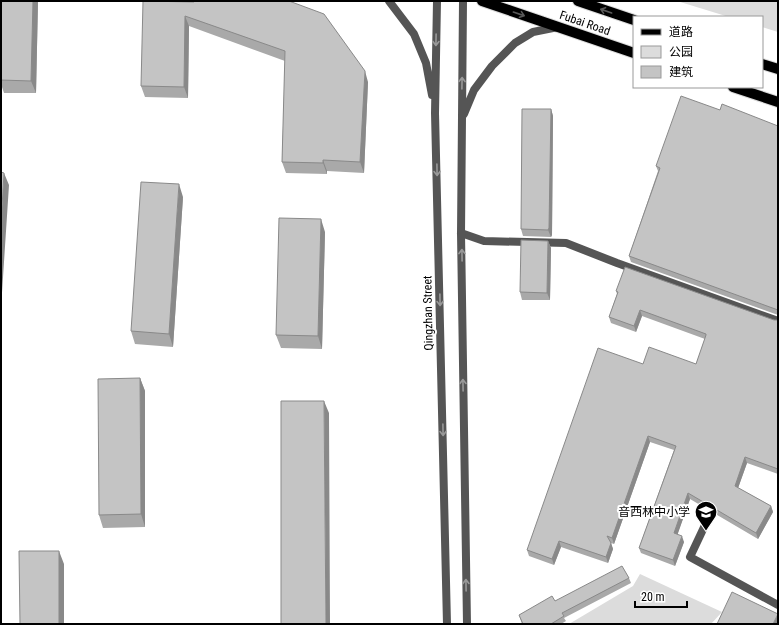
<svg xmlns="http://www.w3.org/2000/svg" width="779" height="625" viewBox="0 0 779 625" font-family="'Roboto Condensed','Noto Sans SC',sans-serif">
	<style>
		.green { fill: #dcdcdc }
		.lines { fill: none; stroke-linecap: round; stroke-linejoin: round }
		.primary-casing { stroke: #dbdbdb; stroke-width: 12 }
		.minor { stroke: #555; stroke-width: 8 }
		.tertiary { stroke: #555; stroke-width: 8 }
		.primary { stroke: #000; stroke-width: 10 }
		.wall { fill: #a9a9a9 }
		.shaded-wall { fill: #898989 }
		.building { fill: #c4c4c4; stroke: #898989 }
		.oneway { stroke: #595959 }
		.oneway2 { stroke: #999 }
		.labels { text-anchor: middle; stroke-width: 4; stroke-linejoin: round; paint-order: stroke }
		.street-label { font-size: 12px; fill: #000; stroke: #fff }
		.poi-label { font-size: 12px; fill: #000; stroke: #fff; text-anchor: end }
	</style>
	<rect width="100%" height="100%" fill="#fff"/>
	<path class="green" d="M677,1h101v31l-16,-5v-10h-33z
		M640,574l82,38 -11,12h-142l64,-38z"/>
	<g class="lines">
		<g class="primary-casing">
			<path id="primary" d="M482,1l152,52
				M578,1l56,19
				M762,64l16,5
				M733,87l45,15"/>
		</g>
		<path class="minor" d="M461,233l23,8 82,2 51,20 161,58
			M706,523l-16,34 88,48"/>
		<path class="tertiary" d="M389,1l25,33 12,29 6,32
			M437,1l-2,112 12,511
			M463,1l-2,232 6,391
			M464,114l10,-24 18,-24 23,-23 18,-11 25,-5"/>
		<use href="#primary" class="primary"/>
	</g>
	<path class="wall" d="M1,1h37l-2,92h-32l-3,-9z
		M164,1l204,81 -4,91 -37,-2v3l-41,-1 -4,-11 3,-101 -96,-35 -1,72 -43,-1 -4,-11z
		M551,109l2,7 -1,119 -1,2 -28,-1 -2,-7z
		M720,110l58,16v189l-147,-53 -2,-6 29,-85 -2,-5z
		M183,197l-10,150 -38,-3 -4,-13z
		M325,232l-3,117 -41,-1 -5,-13z
		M548,241l3,7 -1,52h-28l-2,-8z
		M616,291l158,29h4v154l-31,-11 -9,25 33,18 2,6 -15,27 -68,-40 -13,36 7,7 -9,24 -34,-13 -2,-5 35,-98 -24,-8 -36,102 -3,-1 2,6 -5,14 -47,-16 -7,18 -25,-9 -2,-6 116,-186h53l9,-25 -63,-23 -6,16 -25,-9 -2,-6 8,-23z
		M140,378l5,13v136l-42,1 -4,-13z
		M629,578l2,5 -67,35 2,3 -5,3h-39l-3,-9 36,-14z"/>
	<path class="shaded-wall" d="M33,1h5l-2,92 -5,-12z
		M185,16l4,10 -1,72 -4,-11z
		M365,71l3,11 -4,91 -4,-11z
		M551,109l2,7 -1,119 -1,2 -3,-7z
		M323,160l4,11v3l-4,-11z
		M4,173l5,12 -8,123v-84z
		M179,184l4,13 -10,150 -4,-13z
		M321,219l4,13 -3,117 -4,-13z
		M548,241l3,7 -1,52 -3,-7z
		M640,310l2,6 -6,16 -2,-6z
		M140,378l5,13v136l-4,-13z
		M324,401l5,12 1,211h-4z
		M648,436l2,6 -36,102 -2,-6z
		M745,457l2,6 -10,28 -2,-5z
		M688,493l2,6 -14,40 -2,-6z
		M771,506l2,6 -15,27 -2,-6z
		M682,536l2,6 -9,24 -2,-6z
		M559,541l2,6 -7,18 -2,-6z
		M611,543l2,6 -5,14 -2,-6z
		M59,551l5,13v60h-5z
		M778,614v9l-1,1h-4z"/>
	<path class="building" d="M1,1h32l-2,80 -30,-1z
		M143,1l51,1v-1h95l35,13 41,57 -5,91 -37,-2v3l-41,-1 3,-111 -100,-35 -1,71 -43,-1z
		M681,96l39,14 2,-6 56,22v184l-149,-54 31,-88 -4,-2z
		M522,109h29l-2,119 -1,2 -27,-1z
		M1,172l3,1 -3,51z
		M141,182l38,2 -10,150 -38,-3z
		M279,218l42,1 -3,117 -42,-1z
		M521,240l27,1 -1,52 -27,-1z
		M625,267l149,53h4v149l-33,-12 -10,29 36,20 -15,27 -68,-40 -14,40 8,3 -9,24 -34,-12 37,-102 -28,-10 -36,102 -5,-2 4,7 -5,14 -47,-16 -7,18 -25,-9 71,-202 45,16 6,-17 47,17 10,-29v-1l-66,-24 -6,16 -25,-9 9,-25 -2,-1z
		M140,378l1,136 -42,1 -1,-136z
		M281,401h43l2,223h-45z
		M19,551h40v73h-39z
		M622,566l7,12 -67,35 2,3 -13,8h-28l-4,-9 33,-19 3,5z
		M732,592l46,22 -5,10h-56z"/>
	<defs><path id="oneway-shaft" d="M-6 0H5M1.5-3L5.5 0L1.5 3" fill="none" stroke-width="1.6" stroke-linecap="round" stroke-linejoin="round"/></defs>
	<g class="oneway">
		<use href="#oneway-shaft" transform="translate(606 11) rotate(-161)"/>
		<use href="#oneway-shaft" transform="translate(519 14) rotate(19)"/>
	</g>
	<g class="oneway2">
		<use href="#oneway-shaft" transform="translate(436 40) rotate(91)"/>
		<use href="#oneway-shaft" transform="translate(462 83) rotate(-89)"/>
		<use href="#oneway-shaft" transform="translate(437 170) rotate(89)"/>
		<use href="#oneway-shaft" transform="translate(462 255) rotate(-91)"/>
		<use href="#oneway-shaft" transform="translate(440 300) rotate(89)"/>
		<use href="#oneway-shaft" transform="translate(463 385) rotate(-91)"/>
		<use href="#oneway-shaft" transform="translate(443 430) rotate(89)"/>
		<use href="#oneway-shaft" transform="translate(466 585) rotate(-91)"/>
	</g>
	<defs>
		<g id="school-pin" transform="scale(1.15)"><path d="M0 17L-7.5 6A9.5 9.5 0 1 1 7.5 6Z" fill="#000" stroke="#fff"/><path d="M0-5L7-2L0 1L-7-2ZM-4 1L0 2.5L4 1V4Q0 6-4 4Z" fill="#fff"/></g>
	</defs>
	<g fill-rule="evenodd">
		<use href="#school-pin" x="706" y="512"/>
	</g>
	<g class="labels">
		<g class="street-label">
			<text transform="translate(585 23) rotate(19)" y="4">Fubai Road</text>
			<text transform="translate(428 313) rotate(-91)" y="4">Qingzhan Street</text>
		</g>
		<g class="poi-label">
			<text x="690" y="516">音西林中小学</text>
		</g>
	</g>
	<rect width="779" height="625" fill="none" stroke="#000000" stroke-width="4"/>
	<rect x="633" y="16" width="130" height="72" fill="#ffffff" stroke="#999999"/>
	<rect x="641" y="29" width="20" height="6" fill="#000000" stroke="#999999"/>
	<text x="669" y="36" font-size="12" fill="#000000">道路</text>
	<rect x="641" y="46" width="20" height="12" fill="#dcdcdc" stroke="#999999"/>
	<text x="669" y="56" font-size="12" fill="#000000">公园</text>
	<rect x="641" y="66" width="20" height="12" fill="#c4c4c4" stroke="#999999"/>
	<text x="669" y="76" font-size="12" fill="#000000">建筑</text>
	<path d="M635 601v6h52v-6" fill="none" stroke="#000000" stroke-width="2"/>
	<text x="641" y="601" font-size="12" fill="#000000" stroke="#ffffff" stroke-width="3" paint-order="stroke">20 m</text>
</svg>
